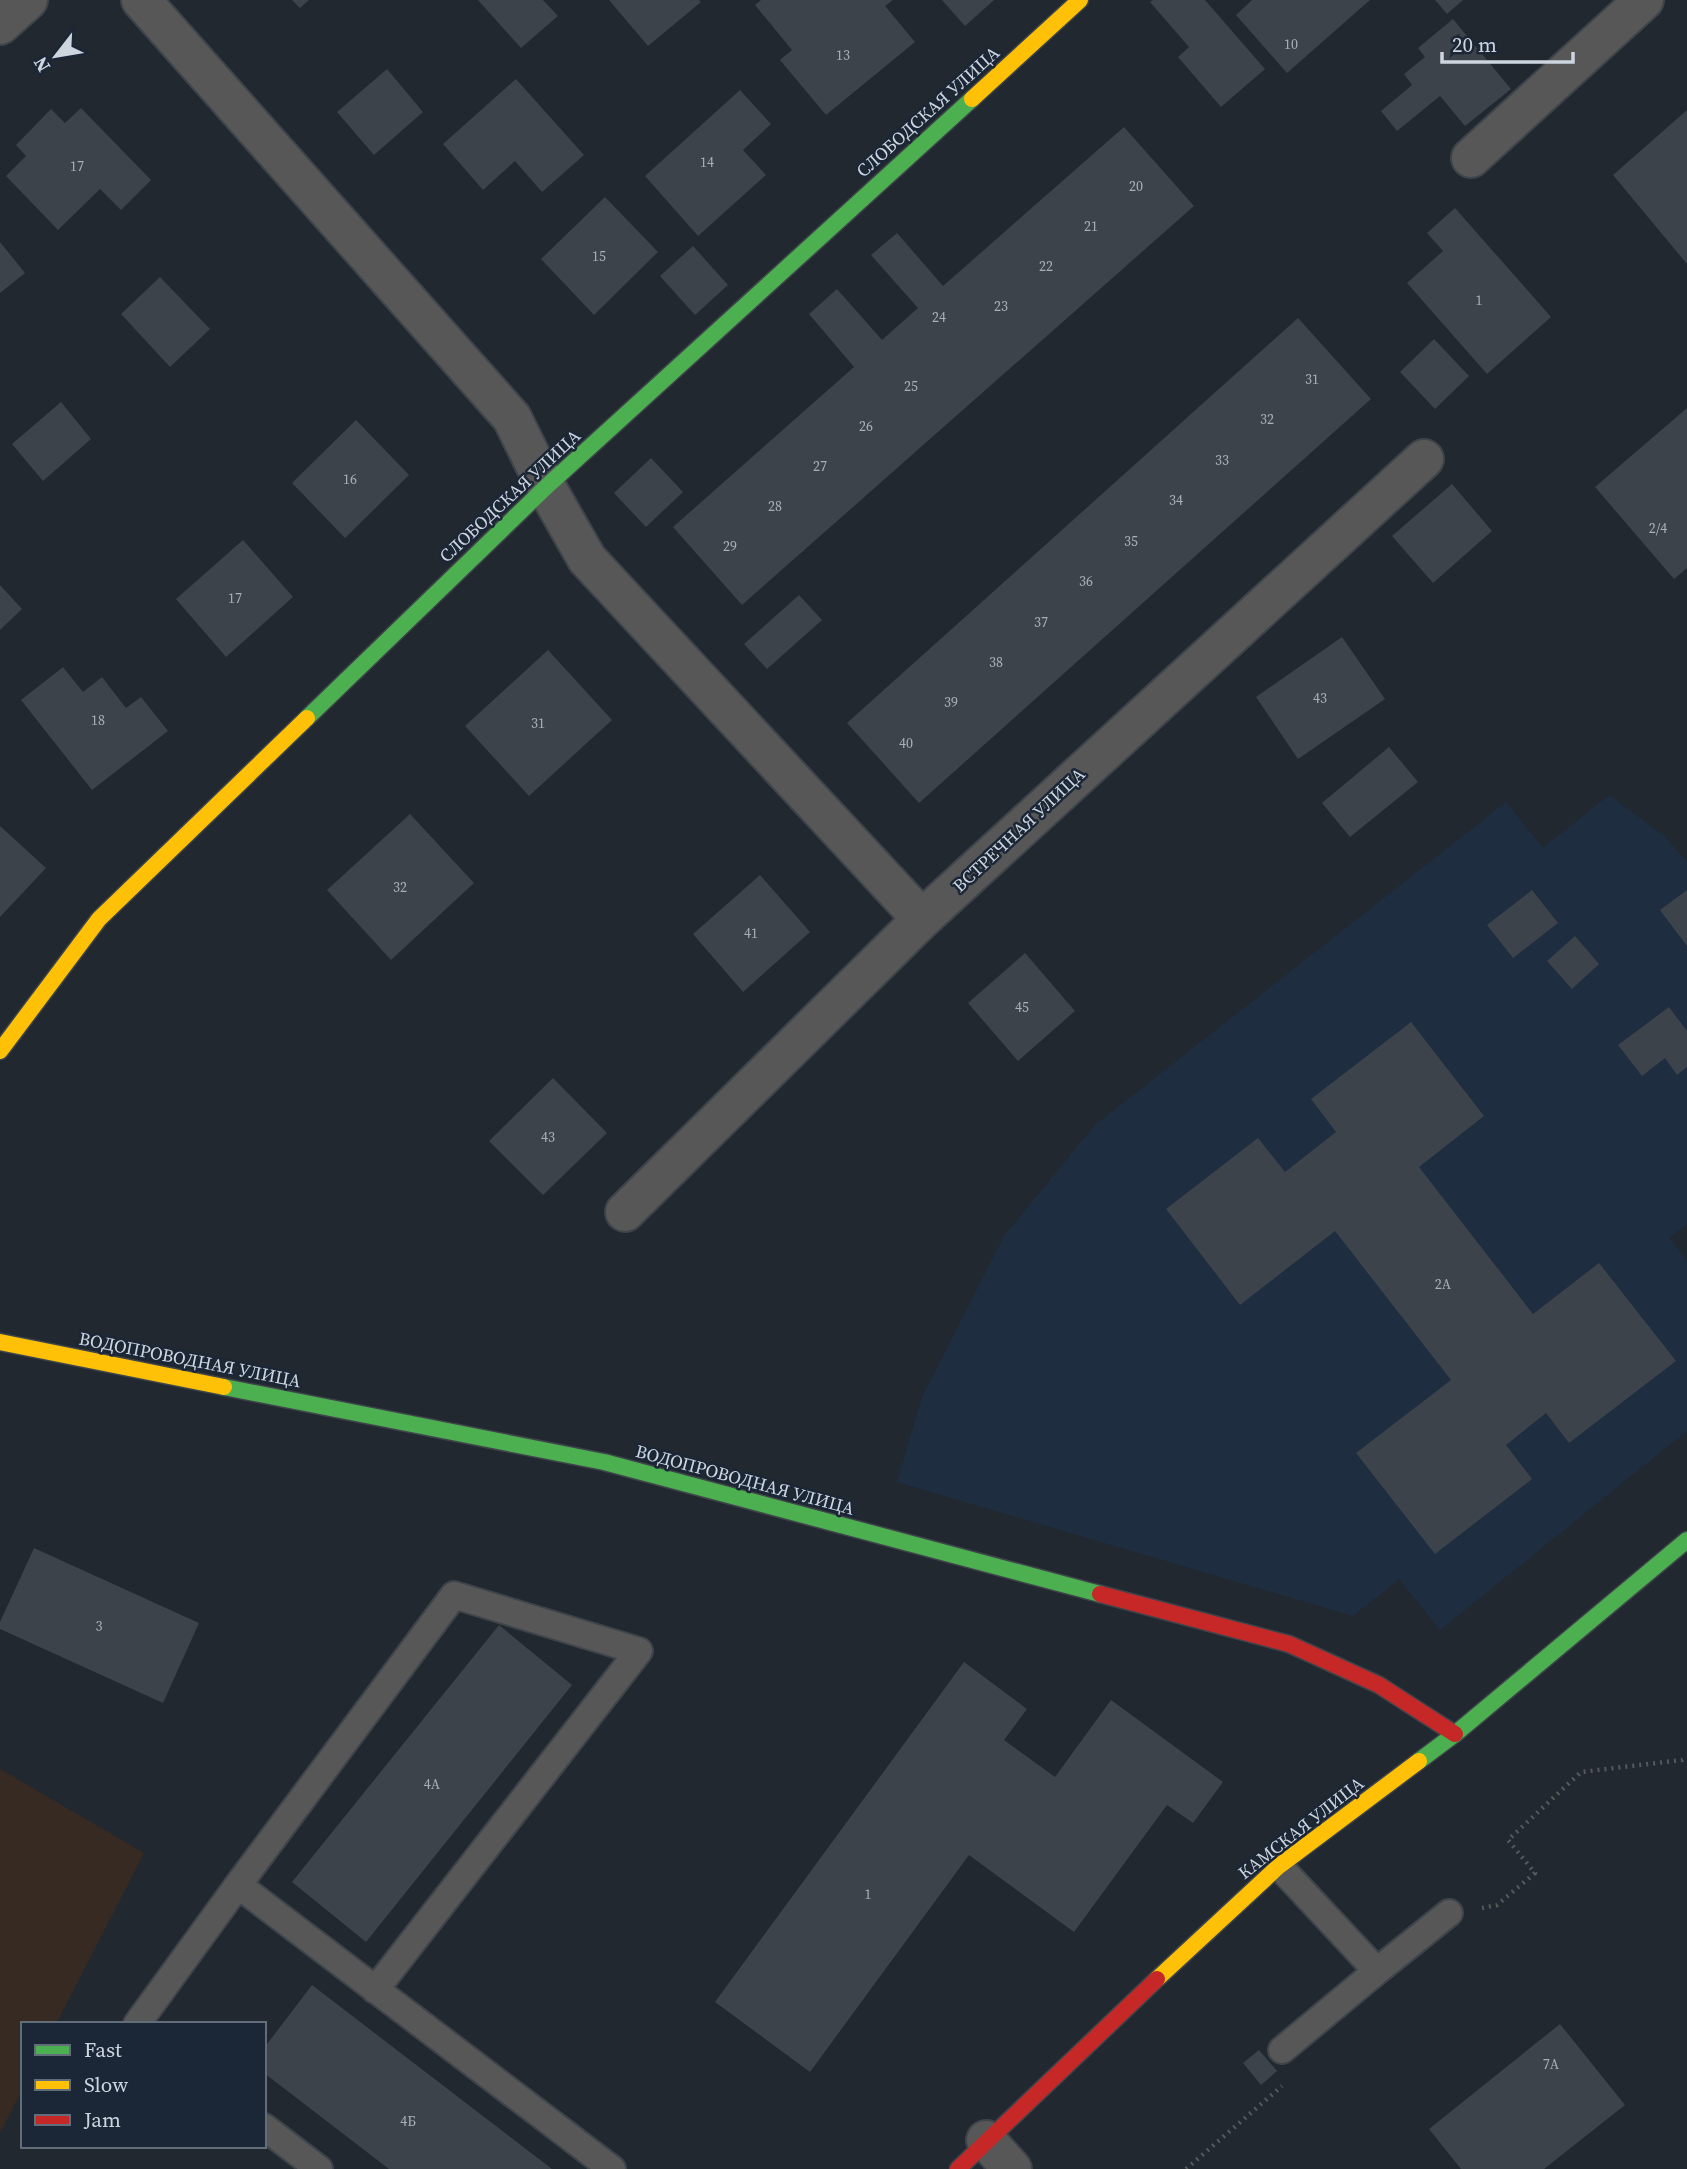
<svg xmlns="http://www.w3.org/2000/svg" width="1687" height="2169" viewBox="0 0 1687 2169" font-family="'Source Serif 4',serif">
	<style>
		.industrial { fill: #372a22 }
		.built { fill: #1e2d40 }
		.building { fill: #3d434a }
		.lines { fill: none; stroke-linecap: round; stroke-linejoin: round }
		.lane-casing { stroke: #3e444a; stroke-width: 30 }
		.street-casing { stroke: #3e444a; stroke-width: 42 }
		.fast-casing { stroke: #3e444a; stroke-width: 19 }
		.slow-casing { stroke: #3e444a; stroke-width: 19 }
		.jam-casing { stroke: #3e444a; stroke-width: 19 }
		.path { stroke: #57585a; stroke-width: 4.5; stroke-dasharray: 2 5; stroke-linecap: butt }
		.lane { stroke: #575758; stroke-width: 26 }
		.street { stroke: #575758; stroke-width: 38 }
		.fast { stroke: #4caf50; stroke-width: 16 }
		.slow { stroke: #ffc107; stroke-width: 16 }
		.jam { stroke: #c62828; stroke-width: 16 }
		.labels { text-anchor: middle; stroke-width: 5; stroke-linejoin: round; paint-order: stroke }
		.number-label { font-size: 14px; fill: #a9b0ba }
		.street-label { font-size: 18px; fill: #cdd5df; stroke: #1b2736 }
	</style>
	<rect width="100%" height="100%" fill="#212830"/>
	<path class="industrial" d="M0,1769l144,84 -88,171h-33v64l-23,45z"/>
	<path class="built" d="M1609,795l54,40 24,26v363l-18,14 18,23v170l-247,199 -41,-51 -46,37 -456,-134 25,-85 82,-161 91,-111 411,-323 37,46z"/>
	<path class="building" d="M292,0h17l-9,8z
		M478,0h65l15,16 -37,32z
		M609,0h90l2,2 -53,44z
		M761,0h132l-8,6 30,36 -89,73 -46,-55 12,-10 -37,-45z
		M942,0h52l-29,26z
		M1153,0h52l60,69 -44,38 -43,-50 11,-10 -39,-45z
		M1252,0h118l-83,73 -51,-58z
		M1435,0h28l-16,14z
		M1453,19l58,70 -46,37 -25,-30 -43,35 -16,-20 31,-26 -8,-11 21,-17 -7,-9z
		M387,69l36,43 -49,43 -37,-43z
		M516,79l68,76 -42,37 -27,-31 -32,29 -40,-46z
		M740,90l31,34 -28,26 23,25 -68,61 -53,-60z
		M81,108l70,72 -30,30 -21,-21 -42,41 -52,-54 20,-20 -10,-11 35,-36 14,14z
		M1687,110v154l-74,-89z
		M1124,127l70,79 -452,399 -69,-78 181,-160 -45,-53 28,-25 45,51 36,-32 -47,-53 26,-22 46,53z
		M605,197l53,55 -64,63 -53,-56z
		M1455,208l96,109 -64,57 -80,-91 36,-32 -16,-18z
		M0,242l25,31 -25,20z
		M693,246l35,39 -33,30 -35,-39z
		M160,277l50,52 -40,38 -49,-53z
		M1298,318l73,81 -452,404 -72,-80z
		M1434,339l35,37 -34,33 -35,-37z
		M61,402l30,37 -48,42 -31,-37z
		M1687,408v160l-13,11 -79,-92z
		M356,420l53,55 -64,63 -53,-55z
		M651,458l32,34 -37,35 -32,-34z
		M1452,484l40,47 -59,52 -41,-47z
		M243,540l50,57 -67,60 -50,-58z
		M0,585l22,24 -22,21z
		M799,595l23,25 -55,49 -23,-25z
		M1342,637l43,62 -87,60 -42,-62z
		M548,650l64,70 -83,76 -64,-70z
		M63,667l20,25 19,-15 24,31 15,-11 27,34 -76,59 -71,-90z
		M1389,747l29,35 -68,55 -28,-34z
		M410,814l64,69 -83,77 -64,-70z
		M0,826l46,42 -46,49z
		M760,875l50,57 -67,60 -50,-58z
		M1532,890l26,33 -45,35 -26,-33z
		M1687,890v56l-27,-36z
		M1575,936l24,28 -27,25 -25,-28z
		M1025,953l50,58 -57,50 -50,-58z
		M1669,1007l18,24v36l-10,8 -12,-17 -23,18 -24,-31z
		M1411,1022l73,94 -65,51 114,147 66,-51 77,98 -107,82 -23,-30 -40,32 26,34 -97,75 -79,-101 95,-73 -116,-149 -95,74 -74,-96 92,-71 27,34 51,-40 -25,-33z
		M553,1078l54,55 -64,62 -54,-54z
		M34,1548l165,75 -36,80 -163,-74v-7z
		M499,1625l73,60 -206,257 -74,-60z
		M964,1662l63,47 -23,31 51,37 56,-77 112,82 -30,41 -26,-18 -93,127 -105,-77 -159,217 -95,-70z
		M312,1985l240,184h-163l-125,-96v-25z
		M1560,2024l65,81 -81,64h-83l-32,-40z
		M1259,2050l18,21 -16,14 -18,-22z"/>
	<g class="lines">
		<g class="lane-casing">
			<path id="lane" d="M1279,1866l98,105 72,-58
				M375,1990l264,-339 -185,-56 -216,290 374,284
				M137,2024l101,-139
				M1282,2050l95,-79
				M264,2127l55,42"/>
		</g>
		<g class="street-casing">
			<path id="street" d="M141,0l371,418 34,69 41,72 335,360
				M0,25l28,-25
				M1471,158l173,-158
				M625,1212l297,-293 502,-460
				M986,2140l26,29"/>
		</g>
		<g class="fast-casing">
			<path id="fast" d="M307,718l239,-231 426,-388
				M224,1387l380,75 496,132
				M1419,1761l36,-27 232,-194"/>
		</g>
		<g class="slow-casing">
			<path id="slow" d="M972,99l108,-99
				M0,1051l99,-132 208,-201
				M0,1342l224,45
				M1157,1979l122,-113 140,-105"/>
		</g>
		<g class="jam-casing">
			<path id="jam" d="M1100,1594l189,50 90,41 76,49
				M958,2169l199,-190"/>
		</g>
		<path class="path" d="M1482,1908l15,-3 38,-32 -27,-33 73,-68 101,-12 5,-3
			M1186,2169l96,-83"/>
		<use href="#lane" class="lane"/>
		<use href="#street" class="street"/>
		<use href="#fast" class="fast"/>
		<use href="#slow" class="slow"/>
		<use href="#jam" class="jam"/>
	</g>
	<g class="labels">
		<g class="number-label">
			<text x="1291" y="49">10</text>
			<text x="843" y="60">13</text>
			<text x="707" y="167">14</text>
			<text x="77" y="171">17</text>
			<text x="1136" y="191">20</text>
			<text x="1091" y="231">21</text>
			<text x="599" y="261">15</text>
			<text x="1046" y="271">22</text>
			<text x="1479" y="305">1</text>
			<text x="1001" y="311">23</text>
			<text x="939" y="322">24</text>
			<text x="1312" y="384">31</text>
			<text x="911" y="391">25</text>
			<text x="1267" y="424">32</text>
			<text x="866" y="431">26</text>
			<text x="1222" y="465">33</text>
			<text x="820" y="471">27</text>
			<text x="350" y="484">16</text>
			<text x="1176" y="505">34</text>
			<text x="775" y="511">28</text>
			<text x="1658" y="533">2/4</text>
			<text x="1131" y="546">35</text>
			<text x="730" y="551">29</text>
			<text x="1086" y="586">36</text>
			<text x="235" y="603">17</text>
			<text x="1041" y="627">37</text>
			<text x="996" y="667">38</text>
			<text x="1320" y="703">43</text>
			<text x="951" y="707">39</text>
			<text x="98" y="725">18</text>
			<text x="538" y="728">31</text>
			<text x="906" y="748">40</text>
			<text x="400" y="892">32</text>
			<text x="751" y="938">41</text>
			<text x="1022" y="1012">45</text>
			<text x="548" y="1142">43</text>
			<text x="1443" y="1289">2А</text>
			<text x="99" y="1631">3</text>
			<text x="432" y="1789">4А</text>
			<text x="868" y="1899">1</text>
			<text x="1551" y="2069">7А</text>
			<text x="408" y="2126">4Б</text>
		</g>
		<g class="street-label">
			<text transform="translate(928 112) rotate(-42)" y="6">СЛОБОДСКАЯ УЛИЦА</text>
			<text transform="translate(510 496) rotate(-43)" y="6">СЛОБОДСКАЯ УЛИЦА</text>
			<text transform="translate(1019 830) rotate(-43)" y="6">ВСТРЕЧНАЯ УЛИЦА</text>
			<text transform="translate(190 1360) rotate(11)" y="6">ВОДОПРОВОДНАЯ УЛИЦА</text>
			<text transform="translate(745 1480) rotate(15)" y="6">ВОДОПРОВОДНАЯ УЛИЦА</text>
			<text transform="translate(1301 1828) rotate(-38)" y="6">КАМСКАЯ УЛИЦА</text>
		</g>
	</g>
	<rect x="21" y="2022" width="245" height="126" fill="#1b2736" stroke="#626d7a" stroke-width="2"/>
	<rect x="35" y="2045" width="35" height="10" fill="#4caf50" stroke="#626d7a" stroke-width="2"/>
	<text x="84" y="2057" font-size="21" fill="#cdd5df">Fast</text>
	<rect x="35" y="2080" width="35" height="10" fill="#ffc107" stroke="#626d7a" stroke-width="2"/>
	<text x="84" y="2092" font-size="21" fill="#cdd5df">Slow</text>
	<rect x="35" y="2115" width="35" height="10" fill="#c62828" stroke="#626d7a" stroke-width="2"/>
	<text x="84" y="2127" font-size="21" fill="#cdd5df">Jam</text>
	<g transform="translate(56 56) rotate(239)" stroke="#1b2736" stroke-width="5" paint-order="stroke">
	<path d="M0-5L12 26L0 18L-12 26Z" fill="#cdd5df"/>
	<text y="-10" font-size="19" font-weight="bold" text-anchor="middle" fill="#cdd5df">N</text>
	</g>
	<path d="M1442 52v10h131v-10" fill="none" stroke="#cdd5df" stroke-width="3.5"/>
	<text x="1452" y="52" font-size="21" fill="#cdd5df" stroke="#1b2736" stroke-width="5" paint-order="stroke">20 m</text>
</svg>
